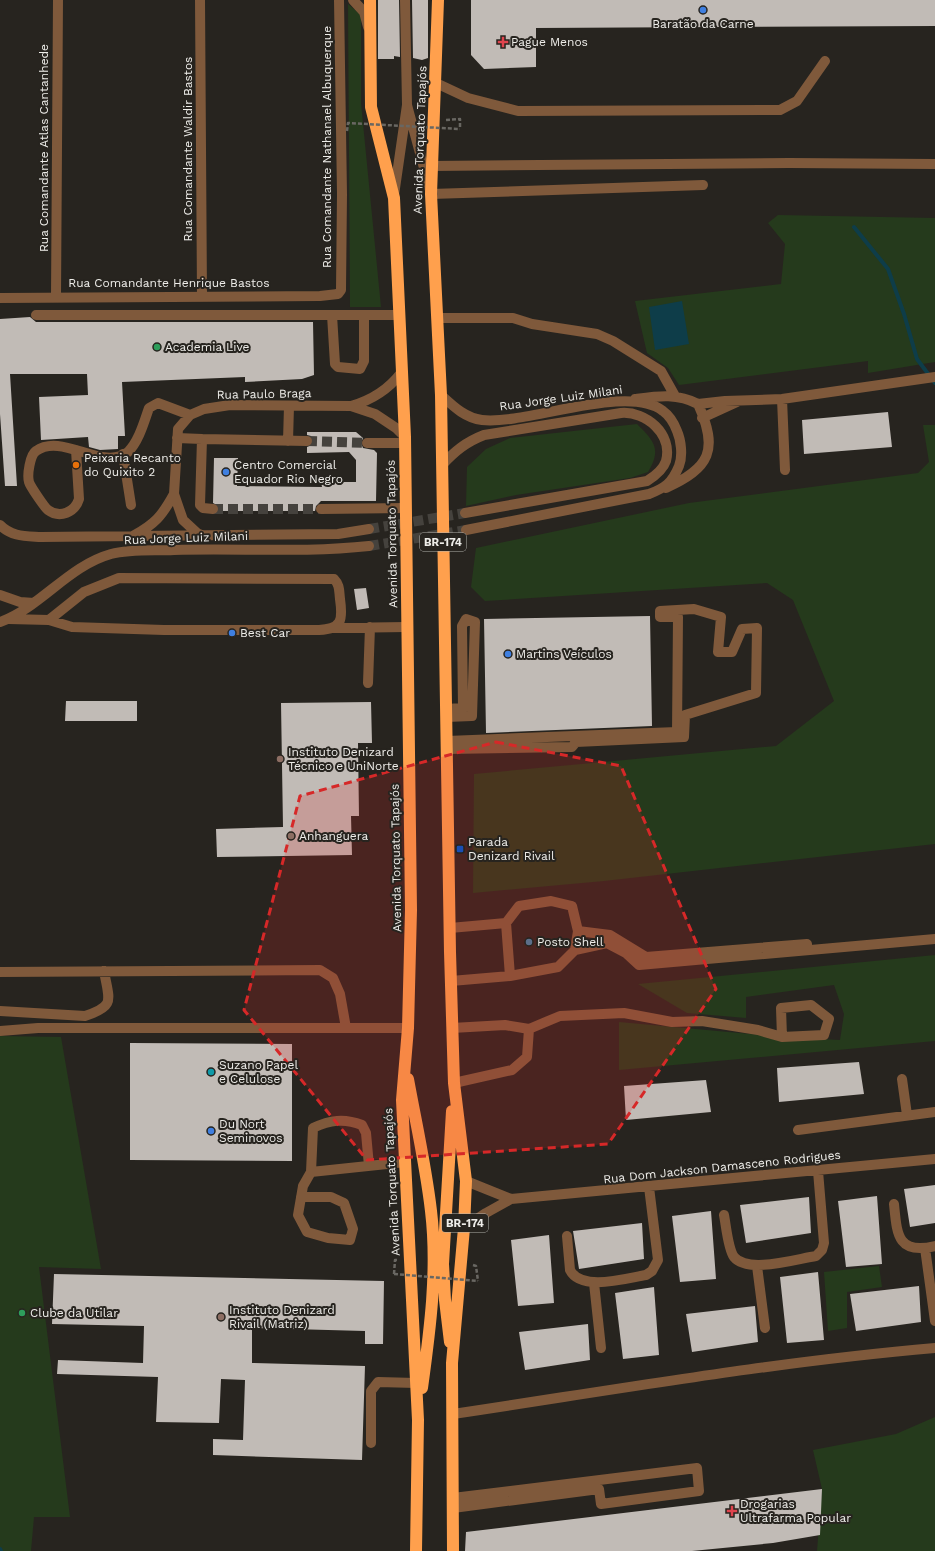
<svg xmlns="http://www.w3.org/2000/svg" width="935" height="1551" viewBox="0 0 935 1551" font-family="'Work Sans',sans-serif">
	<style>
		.green { fill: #253a1c }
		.water { fill: #0e3d49 }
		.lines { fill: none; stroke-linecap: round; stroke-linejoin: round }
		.stream { stroke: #0e3d49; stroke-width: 4 }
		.building { fill: #c1bbb6 }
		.minor-tunnel { stroke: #45423d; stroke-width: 10; stroke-dasharray: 10 5; stroke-linecap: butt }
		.path { stroke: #696762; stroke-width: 2.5; stroke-dasharray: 4 2; stroke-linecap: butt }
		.minor { stroke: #7f593b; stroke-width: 10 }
		.highway { stroke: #ffa04d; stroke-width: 12 }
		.path-bridge { stroke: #696762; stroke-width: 2.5; stroke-dasharray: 4 2; stroke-linecap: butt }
		.marked { fill: #d62828; fill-opacity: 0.2; stroke: #d62828; stroke-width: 3; stroke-dasharray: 8 5; stroke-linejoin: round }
		.shop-dot { fill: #3f7fe0; stroke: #27241f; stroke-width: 1.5 }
		.health-dot { fill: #e0444e; stroke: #27241f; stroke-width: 1.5 }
		.leisure-dot { fill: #2e9e5b; stroke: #27241f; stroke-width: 1.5 }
		.food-dot { fill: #e8710a; stroke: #27241f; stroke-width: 1.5 }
		.education-dot { fill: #8d6e63; stroke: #27241f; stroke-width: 1.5 }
		.transit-dot { fill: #1a4fb4; stroke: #27241f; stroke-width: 1.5 }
		.service-dot { fill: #5c6f8a; stroke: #27241f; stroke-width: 1.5 }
		.culture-dot { fill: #0f9aa8; stroke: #27241f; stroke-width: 1.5 }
		.labels { text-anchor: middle; stroke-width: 4; stroke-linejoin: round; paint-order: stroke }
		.shield { fill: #27241f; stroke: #b2b1ac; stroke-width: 1 }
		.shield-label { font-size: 11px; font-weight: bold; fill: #eeede9 }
		.poi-label { font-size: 12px; fill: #eeede9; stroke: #27241f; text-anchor: start }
		.street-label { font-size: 12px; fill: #eeede9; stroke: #27241f }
	</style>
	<rect width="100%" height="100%" fill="#27241f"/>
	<path class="green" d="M348,4l13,11v88l20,204h-31z
		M778,215l157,3v144l-67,11v-12l-189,24 -11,-17 -21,-15 -12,-52 146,-17 4,-40 -17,-21z
		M637,424c17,17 25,25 11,48l-18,6 -114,17 -50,11 1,-39 19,-18 24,-11z
		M923,425h12v419l-331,37 -131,12 1,-119 302,-28 58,-45 -41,-101 -26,-17 -282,18 -14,-14 5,-39 213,-45 229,-30 11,-11z
		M935,955v86l-316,29v-48l163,15 58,3 4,-26 -10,-29 -88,12v21l-59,-5 -49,-29z
		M0,1036l61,1 40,232 -62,-2 31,250h-36l-3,34h-31z
		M879,1266l3,21 -35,5v36l-19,3 -4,-59z
		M935,1417v134h-118l5,-62 -9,-39 83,-16z"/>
	<path class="water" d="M682,301l7,43 -34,6 -6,-43z"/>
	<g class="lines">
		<path class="stream" d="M854,227l34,42 16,45 13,45 18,24
			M0,1549l1,2"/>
	</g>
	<path class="building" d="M378,0h21l1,57 -6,-1v3h-16z
		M412,0h16v58l-6,2 -9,-2z
		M471,0h464v26l-399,2v39l-52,2 -13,-14z
		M30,317l6,5h277l1,53 -12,4 -57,3v-5l-123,5 3,54h-7v13l-18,1 -11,-3 -1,-10 -47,3 -2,-43 49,-2 -1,-21h-77l7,112h-12l-5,-72v-95z
		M888,412l4,35 -88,7 -2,-34z
		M307,432h49l7,6 -2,5 2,5 11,2 3,3 -1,48h-55l-5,5 -1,5h-96v-5l-6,-3 1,-45h24l-1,28 85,1 -1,-5h35v-22l-7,-8 -42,1v-6l5,-2 1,-4 -2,-5 -4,-1z
		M366,588l3,20 -12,2 -3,-21z
		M650,616l2,110 -166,7 -2,-114z
		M66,701h71v20h-72z
		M371,702l1,41h-14l1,73h-8l1,39 -135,2 -1,-28 67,-2 -2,-124z
		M130,1043l162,1v117l-162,-1z
		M859,1062l5,32 -85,8 -2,-34z
		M706,1080l5,32 -85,8 -2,-34z
		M935,1185v38l-25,4 -6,-38z
		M877,1196l5,68 -36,3 -8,-66z
		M809,1197l2,36 -65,10 -6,-38z
		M711,1211l5,68 -36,3 -8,-66z
		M642,1223l2,36 -65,10 -6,-38z
		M549,1235l5,68 -36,3 -7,-66z
		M818,1272l6,68 -37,3 -7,-66z
		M54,1274l330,7 -1,63h-18v-13l-113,-3v35l113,3 -3,94 -149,-5v-16l30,1 2,-60 -24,-1 -2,44 -63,-1 2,-45 -101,-3 1,-14 85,3 1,-37 -92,-2z
		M919,1286l2,36 -65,9 -6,-37z
		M654,1287l5,68 -36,4 -8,-66z
		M755,1306l3,36 -66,10 -6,-38z
		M588,1324l2,36 -65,10 -6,-38z
		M822,1489l-2,46 -47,8 -81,8h-227l1,-19z"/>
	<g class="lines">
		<path class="minor-tunnel" d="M307,441l60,2
			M213,509h108
			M369,529l96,-16
			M369,546l97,-16"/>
		<path class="path" d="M446,120l14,-1v10
			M473,1265l3,1 2,15
			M394,1274l1,-14h3"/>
		<path class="minor" d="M200,0l2,297
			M353,0l11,12 4,15
			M436,83l32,15 50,13 262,-1 17,-9 28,-40
			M407,105l24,89 272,-9
			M431,166l358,-3 146,1
			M394,195l13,-90 -2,-105
			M56,297l2,-297
			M0,298l320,-2 18,-2 3,-4 1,-96 -3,-194
			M36,315h363
			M332,315l3,49 3,3 22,2 4,-8v-46
			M437,318h76l19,6 65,10 16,7 48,30 14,25
			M441,395c12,11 24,23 41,25 46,5 145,-37 181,-9 7,5 11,12 14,20 4,9 6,25 2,35 -7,17 -14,22 -30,28l-183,36
			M635,399c23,-3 42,-6 63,5 21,46 12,64 -32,84
			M782,399l3,71
			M698,404l27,-3 57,-2 153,-22
			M351,406c21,-6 37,-16 50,-33
			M702,418l35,-16
			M177,438l25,1
			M288,441l1,-35
			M367,443h38
			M76,450l3,49c-4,13 -19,20 -31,11 -3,-2 -18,-24 -19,-28 -2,-7 1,-27 7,-31 26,-19 67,21 92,1 11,-11 16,-30 21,-44l9,-5 32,12
			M123,454l8,51
			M442,465c13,-14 24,-23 42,-30l137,-22c25,-2 52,21 45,48 -3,9 -11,15 -19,20l-182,32
			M213,509l-10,-1 -3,-3 2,-66 105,2
			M321,509l85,-1
			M0,525c11,12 27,11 41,12l297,-3 31,-5
			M133,536c22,-12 29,-20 41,-42
			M204,536l-7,-3 -14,-13 -9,-26 4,-65 12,-14 14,-6 26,-4 121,1 24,8 21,14 9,9
			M0,595l20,7 14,1
			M9,619l40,1 23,7 92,3h155c23,-1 24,-10 21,-31 -1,-8 0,-14 -6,-20l-215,-1 -35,14 -35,28
			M0,622c41,-15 68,-56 111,-68 20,-5 43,-3 63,-4 65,-2 130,3 195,-4
			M335,628l72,-1
			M368,683l2,-56
			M446,709l17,-1 -1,-82 4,-7 9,3 -3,94 -26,1
			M447,741l230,-9 1,-115h-18v-6l34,-2 27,8 -3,35h14l10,-23 15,-1 -1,65 -71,22 -1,22 -108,5 -4,5 -125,2
			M506,923l13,-17 32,-5 21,5 6,25 -3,19 -17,17 -48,9
			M450,928l56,-5 4,53 -59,5
			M578,931l32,4 36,22 161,-13
			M575,950l32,-7 19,10 13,12 296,-26
			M0,972l320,-2 13,8 7,16 6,34
			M0,1011l85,5c31,-10 24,-16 19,-45
			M452,1028l53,-3 24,4
			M0,1031l38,-3h370
			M902,1079l5,36
			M454,1083l58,-13 15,-13 2,-28 31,-13 64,-3 48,9 30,-1 56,9 24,7 42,-2 5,-16 -18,-14 -30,3 1,29
			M798,1130l137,-18
			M311,1172l95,-10
			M466,1181l45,18
			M301,1197h30l13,6 9,26 -3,11 -22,-2 -21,-6 -9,-17 5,-29 8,-14 2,-44c17,-8 31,-10 49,-3l4,8 3,33
			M894,1204c3,30 3,51 41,42
			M724,1215c2,10 4,34 10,42 14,17 62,2 82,-1l6,-6 2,-7 -6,-72
			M464,1228l22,-15 25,-14 424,-40
			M567,1236l3,34c11,22 57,8 76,5l6,-4 6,-11 -9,-73
			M925,1248l10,73
			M757,1266l8,62
			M594,1283l7,65
			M453,1414c161,-24 320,-52 482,-66
			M371,1443v-52l7,-9 38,1
			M453,1508l146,-19 2,15 98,-13 -2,-23 -244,30"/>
		<path class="highway" d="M370,0l1,107 23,91 11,239 6,473 -3,118 -6,72 16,320 -2,131
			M438,0l-7,194 10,201 9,557 4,131 12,98 -2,47 -12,135 1,188
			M408,1079c8,44 18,88 23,132 7,59 -1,119 -9,177
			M450,1342l-5,-42 -2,-36 9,-153"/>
		<path class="path-bridge" d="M347,131l1,-8 112,6
			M394,1274l84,7"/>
	</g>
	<path class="marked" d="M496,742l125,24 95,223 -108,155 -241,16 -123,-150 56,-214z"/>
	<g class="shop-dot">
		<circle cx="703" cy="10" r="4"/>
		<circle cx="226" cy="472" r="4"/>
		<circle cx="232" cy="633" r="4"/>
		<circle cx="508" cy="654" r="4"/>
		<circle cx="211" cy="1131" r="4"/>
	</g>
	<g class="health-dot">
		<path d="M501 36h4v4h4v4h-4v4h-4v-4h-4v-4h4z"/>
		<path d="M730 1505h4v4h4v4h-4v4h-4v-4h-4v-4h4z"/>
	</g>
	<g class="leisure-dot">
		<circle cx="157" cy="347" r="4"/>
		<circle cx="22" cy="1313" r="4"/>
	</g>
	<circle class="food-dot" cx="76" cy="465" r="4"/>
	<g class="education-dot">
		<circle cx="280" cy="759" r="4"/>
		<circle cx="291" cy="836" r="4"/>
		<circle cx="221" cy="1317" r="4"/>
	</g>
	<rect class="transit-dot" x="456" y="845" width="8" height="8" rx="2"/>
	<circle class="service-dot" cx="529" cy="942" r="4"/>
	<circle class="culture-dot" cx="211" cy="1072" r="4"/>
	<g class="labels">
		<g class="shield">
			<rect x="420" y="533" width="46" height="18" rx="3"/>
			<rect x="442" y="1214" width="46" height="18" rx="3"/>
		</g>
		<g class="shield-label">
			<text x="443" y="546">BR-174</text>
			<text x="465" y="1227">BR-174</text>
		</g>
		<g class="poi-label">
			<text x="703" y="28" text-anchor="middle">Baratão da Carne</text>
			<text x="511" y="46">Pague Menos</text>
			<text x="165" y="351">Academia Live</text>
			<text x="84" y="462">Peixaria Recanto<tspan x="84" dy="14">do Quixito 2</tspan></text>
			<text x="234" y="469">Centro Comercial<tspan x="234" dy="14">Equador Rio Negro</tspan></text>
			<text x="240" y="637">Best Car</text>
			<text x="516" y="658">Martins Veículos</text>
			<text x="288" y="756">Instituto Denizard<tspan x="288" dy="14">Técnico e UniNorte</tspan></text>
			<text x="299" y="840">Anhanguera</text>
			<text x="468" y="846">Parada<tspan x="468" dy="14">Denizard Rivail</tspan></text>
			<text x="537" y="946">Posto Shell</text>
			<text x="219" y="1069">Suzano Papel<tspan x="219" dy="14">e Celulose</tspan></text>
			<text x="219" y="1128">Du Nort<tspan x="219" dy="14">Seminovos</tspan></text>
			<text x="229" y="1314">Instituto Denizard<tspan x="229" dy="14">Rivail (Matriz)</tspan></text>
			<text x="30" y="1317">Clube da Utilar</text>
			<text x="740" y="1508">Drogarias<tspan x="740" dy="14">Ultrafarma Popular</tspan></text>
		</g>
		<g class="street-label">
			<text transform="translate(420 140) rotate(-88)" y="4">Avenida Torquato Tapajós</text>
			<text transform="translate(327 147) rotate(-90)" y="4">Rua Comandante Nathanael Albuquerque</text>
			<text transform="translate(44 148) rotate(-90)" y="4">Rua Comandante Atlas Cantanhede</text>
			<text transform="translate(188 149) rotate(-90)" y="4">Rua Comandante Waldir Bastos</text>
			<text x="169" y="287">Rua Comandante Henrique Bastos</text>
			<text transform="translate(264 394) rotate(-1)" y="4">Rua Paulo Braga</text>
			<text transform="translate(561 398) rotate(-8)" y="4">Rua Jorge Luiz Milani</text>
			<text transform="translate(392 534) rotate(-91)" y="4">Avenida Torquato Tapajós</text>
			<text transform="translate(186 538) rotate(-2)" y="4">Rua Jorge Luiz Milani</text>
			<text transform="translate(396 858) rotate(-91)" y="4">Avenida Torquato Tapajós</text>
			<text transform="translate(722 1167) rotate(-6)" y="4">Rua Dom Jackson Damasceno Rodrigues</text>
			<text transform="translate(392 1182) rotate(-93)" y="4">Avenida Torquato Tapajós</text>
		</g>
	</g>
</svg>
